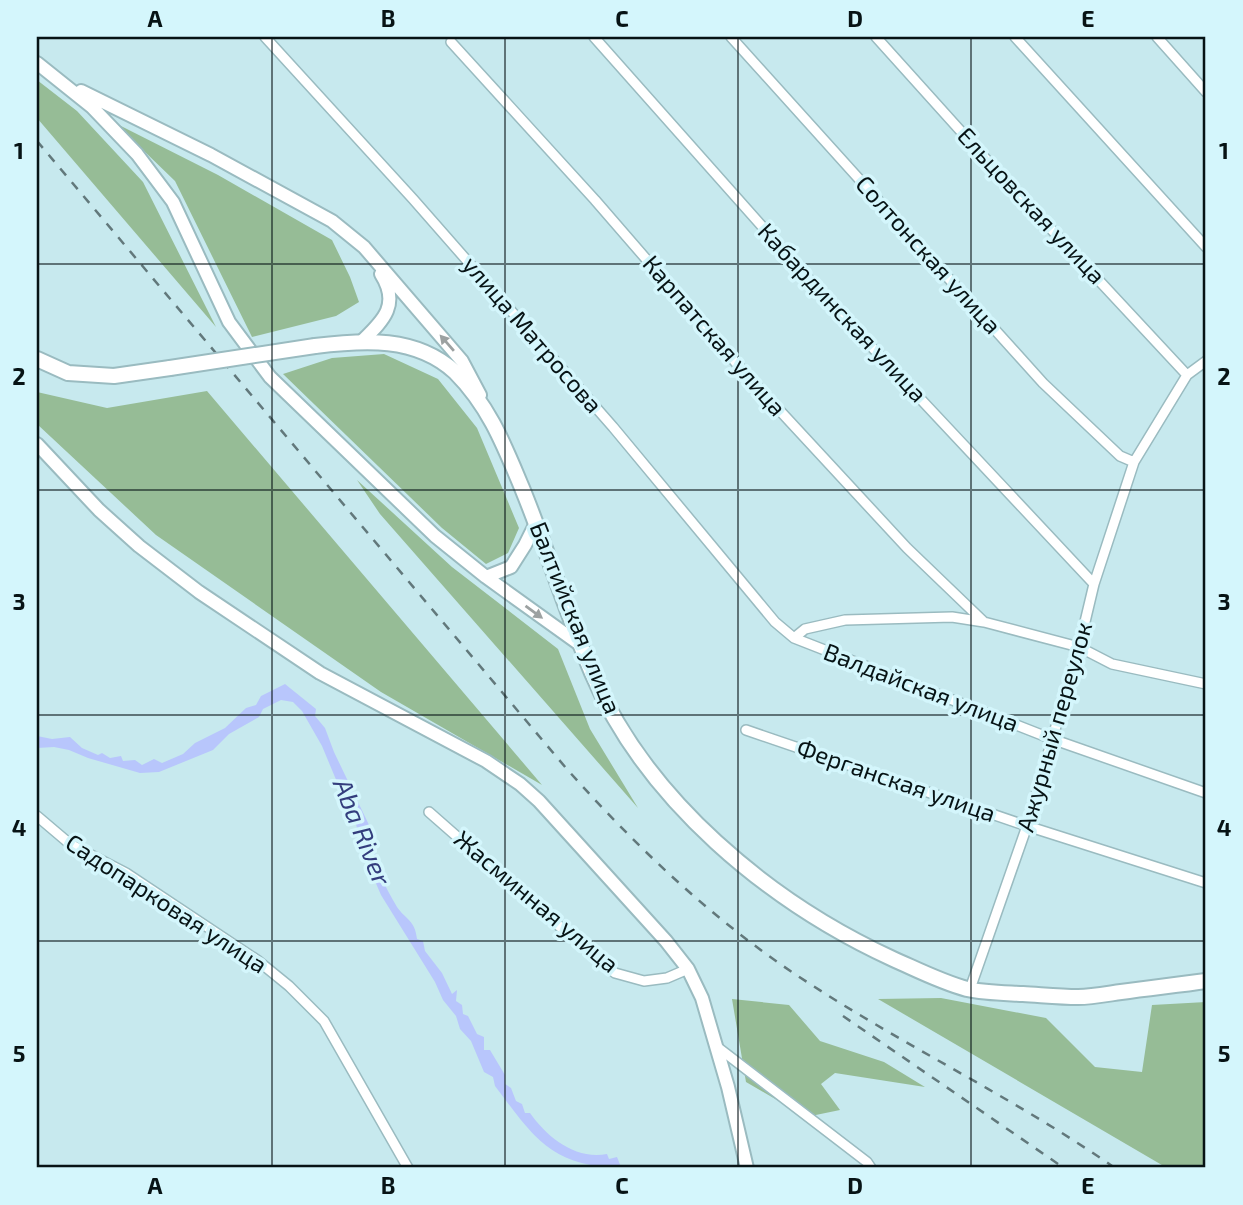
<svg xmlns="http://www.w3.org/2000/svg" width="1243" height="1205" viewBox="0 0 1243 1205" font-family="'Exo 2',sans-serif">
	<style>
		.green { fill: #96bc96 }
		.water { fill: #b8c6fc }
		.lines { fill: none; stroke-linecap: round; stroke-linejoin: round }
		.street-casing { stroke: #9abbc0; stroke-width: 12 }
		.secondary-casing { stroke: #9abbc0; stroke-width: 16 }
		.primary-casing { stroke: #9abbc0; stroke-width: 18 }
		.street { stroke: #fff; stroke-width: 9 }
		.secondary { stroke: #fff; stroke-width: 12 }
		.primary { stroke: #fff; stroke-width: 14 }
		.rail { stroke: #62787b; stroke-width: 2.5; stroke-dasharray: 9 9; stroke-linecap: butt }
		.primary-bridge-casing { stroke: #9abbc0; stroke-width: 18; stroke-linecap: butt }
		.primary-bridge { stroke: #fff; stroke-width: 14 }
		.oneway { fill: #9ca1a1 }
		.grid { fill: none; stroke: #071315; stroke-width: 2; stroke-opacity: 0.55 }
		.labels { text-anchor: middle; stroke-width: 7; stroke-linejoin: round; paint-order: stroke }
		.street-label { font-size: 24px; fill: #071315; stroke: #d4f6fc }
		.water-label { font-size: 26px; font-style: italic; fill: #333d7d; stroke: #d4f6fc }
		.neatline { fill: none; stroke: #071315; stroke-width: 2.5 }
		.grid-label { font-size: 23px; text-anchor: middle; font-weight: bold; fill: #071315 }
	</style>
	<rect width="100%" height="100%" fill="#c7e9ee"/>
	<path class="green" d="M37,80l40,31 66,71 73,145 -179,-209z
		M115,123l103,52 114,65 18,37 9,25 -23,14 -84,21 -77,-156z
		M384,354l54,25 39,49 42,100 -11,25 -22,11 -44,-36 -159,-154 49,-16z
		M207,391l335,394 -161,-93 -225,-157 -119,-111v-32l70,16z
		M357,480l95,87 106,82 32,80 48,79 -258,-294z
		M941,998l105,20 49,49 47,5 10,-67 54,-3v166h-39l-289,-169z
		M732,999l57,6 31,36 64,21 41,25 -90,-14 -14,11 19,26 -34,7 -60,-35z"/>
	<path class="water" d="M285,684l31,25 -1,7 10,12 9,24 36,75 -4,7c12,10 9,29 15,42 4,10 10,21 16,31 9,13 18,13 20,32l6,2 2,10 17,22 10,21 5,-4 -1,11 6,4 1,9 5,2 9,18 7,3v13h6l15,25v9l6,4 5,13 6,3 3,9h5c17,24 45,47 77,41l2,5 8,-2 4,10 8,1c-76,0 -92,-26 -134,-82l-2,-9 -9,-5 -13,-31 -11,-12 -4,-13 -13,-16 -8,-18 -54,-87 -16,-37 -1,-12 -5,-9 -6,-26 -6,-5 -25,-60 -20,-35 -9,-9 -12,-2 -18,9 -4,8 -30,17 -16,16 -54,22 -19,1 -52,-15 -19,-8 -15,-3 -17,1v-12l15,3 18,-2 12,11 16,7 4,-2 8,5 11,-2 2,5 12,-1 7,5 12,-6 8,4 21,-9 12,-11 30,-15 21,-20 10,-3 5,-9z"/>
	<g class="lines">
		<g class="street-casing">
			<path id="street" d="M265,37l148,162 200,228 162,195 19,16 258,101 154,54
				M594,37l230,259 270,288
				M731,37l312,346 77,73 14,6
				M876,37l108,120 203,218
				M1015,37l191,210
				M1157,37l49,55
				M451,42l144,158 149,172 163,176 77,74
				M794,638l11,-9 40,-9 107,-3 32,5 95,25 33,17 94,20
				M746,730l281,96 179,57
				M429,812l123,108 63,53 29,8 23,-3 21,-9
				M37,816l33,28 56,29 131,87 32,26 35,35 84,147
				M970,989l57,-163 52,-179 15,-63 40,-122 53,-87 19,-14
				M716,1046l151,116 4,6"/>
		</g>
		<g class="secondary-casing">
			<path id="secondary" d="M37,63l55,44 45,47 36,48 56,120 41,55 165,159 51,41 96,69
				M81,91l130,64 121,66 32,26 98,114 18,34
				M363,340c21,-20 37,-36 18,-66
				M37,444l62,66 40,36 60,46 121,81 166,88 34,23 19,17 127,140 22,28 14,29 26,89 19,81
				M486,577l25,-10 14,-22 11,-22"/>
		</g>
		<g class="primary-casing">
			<path id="primary" d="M315,346c48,-6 101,-10 140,26 34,34 49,73 67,116 25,61 44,124 70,185 54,127 177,229 301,286 25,11 48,23 74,30 18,4 38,4 56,5 18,1 37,3 55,3 14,0 29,-3 43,-5 28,-4 57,-7 85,-11
				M37,359l31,14 46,3 56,-8"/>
		</g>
		<use href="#street" class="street"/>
		<use href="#secondary" class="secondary"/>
		<use href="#primary" class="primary"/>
		<path class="rail" d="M37,141l529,627c72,81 150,155 241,214 101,66 209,117 308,186
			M843,1016l221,152"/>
		<g class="primary-bridge-casing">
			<path id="primary-bridge" d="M170,368l145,-22"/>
		</g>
		<use href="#primary-bridge" class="primary-bridge"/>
	</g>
	<defs><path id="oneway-solid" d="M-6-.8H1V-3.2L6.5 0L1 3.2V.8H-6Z" transform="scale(1.75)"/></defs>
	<g class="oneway">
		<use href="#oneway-solid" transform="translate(447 343) rotate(-131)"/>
		<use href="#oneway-solid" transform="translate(534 612) rotate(36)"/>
	</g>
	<path class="grid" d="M272,37v1131M505,37v1131M738,37v1131M971,37v1131M37,264h1169M37,490h1169M37,715h1169M37,941h1169"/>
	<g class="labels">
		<g class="street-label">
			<text transform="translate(1031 206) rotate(47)" y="8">Ельцовская улица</text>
			<text transform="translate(928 255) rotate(48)" y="8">Солтонская улица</text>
			<text transform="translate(842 313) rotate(47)" y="8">Кабардинская улица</text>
			<text transform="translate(532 335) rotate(49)" y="8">улица Матросова</text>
			<text transform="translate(714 336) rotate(49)" y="8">Карпатская улица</text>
			<text transform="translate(575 618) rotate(68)" y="8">Балтийская улица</text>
			<text transform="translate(921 688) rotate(21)" y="8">Валдайская улица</text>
			<text transform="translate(1055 727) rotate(-74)" y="8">Ажурный переулок</text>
			<text transform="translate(896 781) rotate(19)" y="8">Ферганская улица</text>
			<text transform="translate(536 902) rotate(40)" y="8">Жасминная улица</text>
			<text transform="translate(166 904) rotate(33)" y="8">Садопарковая улица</text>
		</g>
		<g class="water-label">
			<text transform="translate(362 832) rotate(68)" y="9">Aba River</text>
		</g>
	</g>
	<rect width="1243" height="1205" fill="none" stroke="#d4f6fc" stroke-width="77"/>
	<rect x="38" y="38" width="1166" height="1128" class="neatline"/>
	<g class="grid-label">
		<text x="155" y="27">A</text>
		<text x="388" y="27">B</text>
		<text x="622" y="27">C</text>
		<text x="855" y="27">D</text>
		<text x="1088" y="27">E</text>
		<text x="19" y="159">1</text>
		<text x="1224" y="159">1</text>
		<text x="19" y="385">2</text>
		<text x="1224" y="385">2</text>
		<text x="19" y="610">3</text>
		<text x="1224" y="610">3</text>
		<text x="19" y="836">4</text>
		<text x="1224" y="836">4</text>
		<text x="19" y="1062">5</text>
		<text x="1224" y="1062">5</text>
		<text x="155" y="1194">A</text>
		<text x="388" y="1194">B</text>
		<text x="622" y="1194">C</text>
		<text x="855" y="1194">D</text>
		<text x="1088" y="1194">E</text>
	</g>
</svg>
